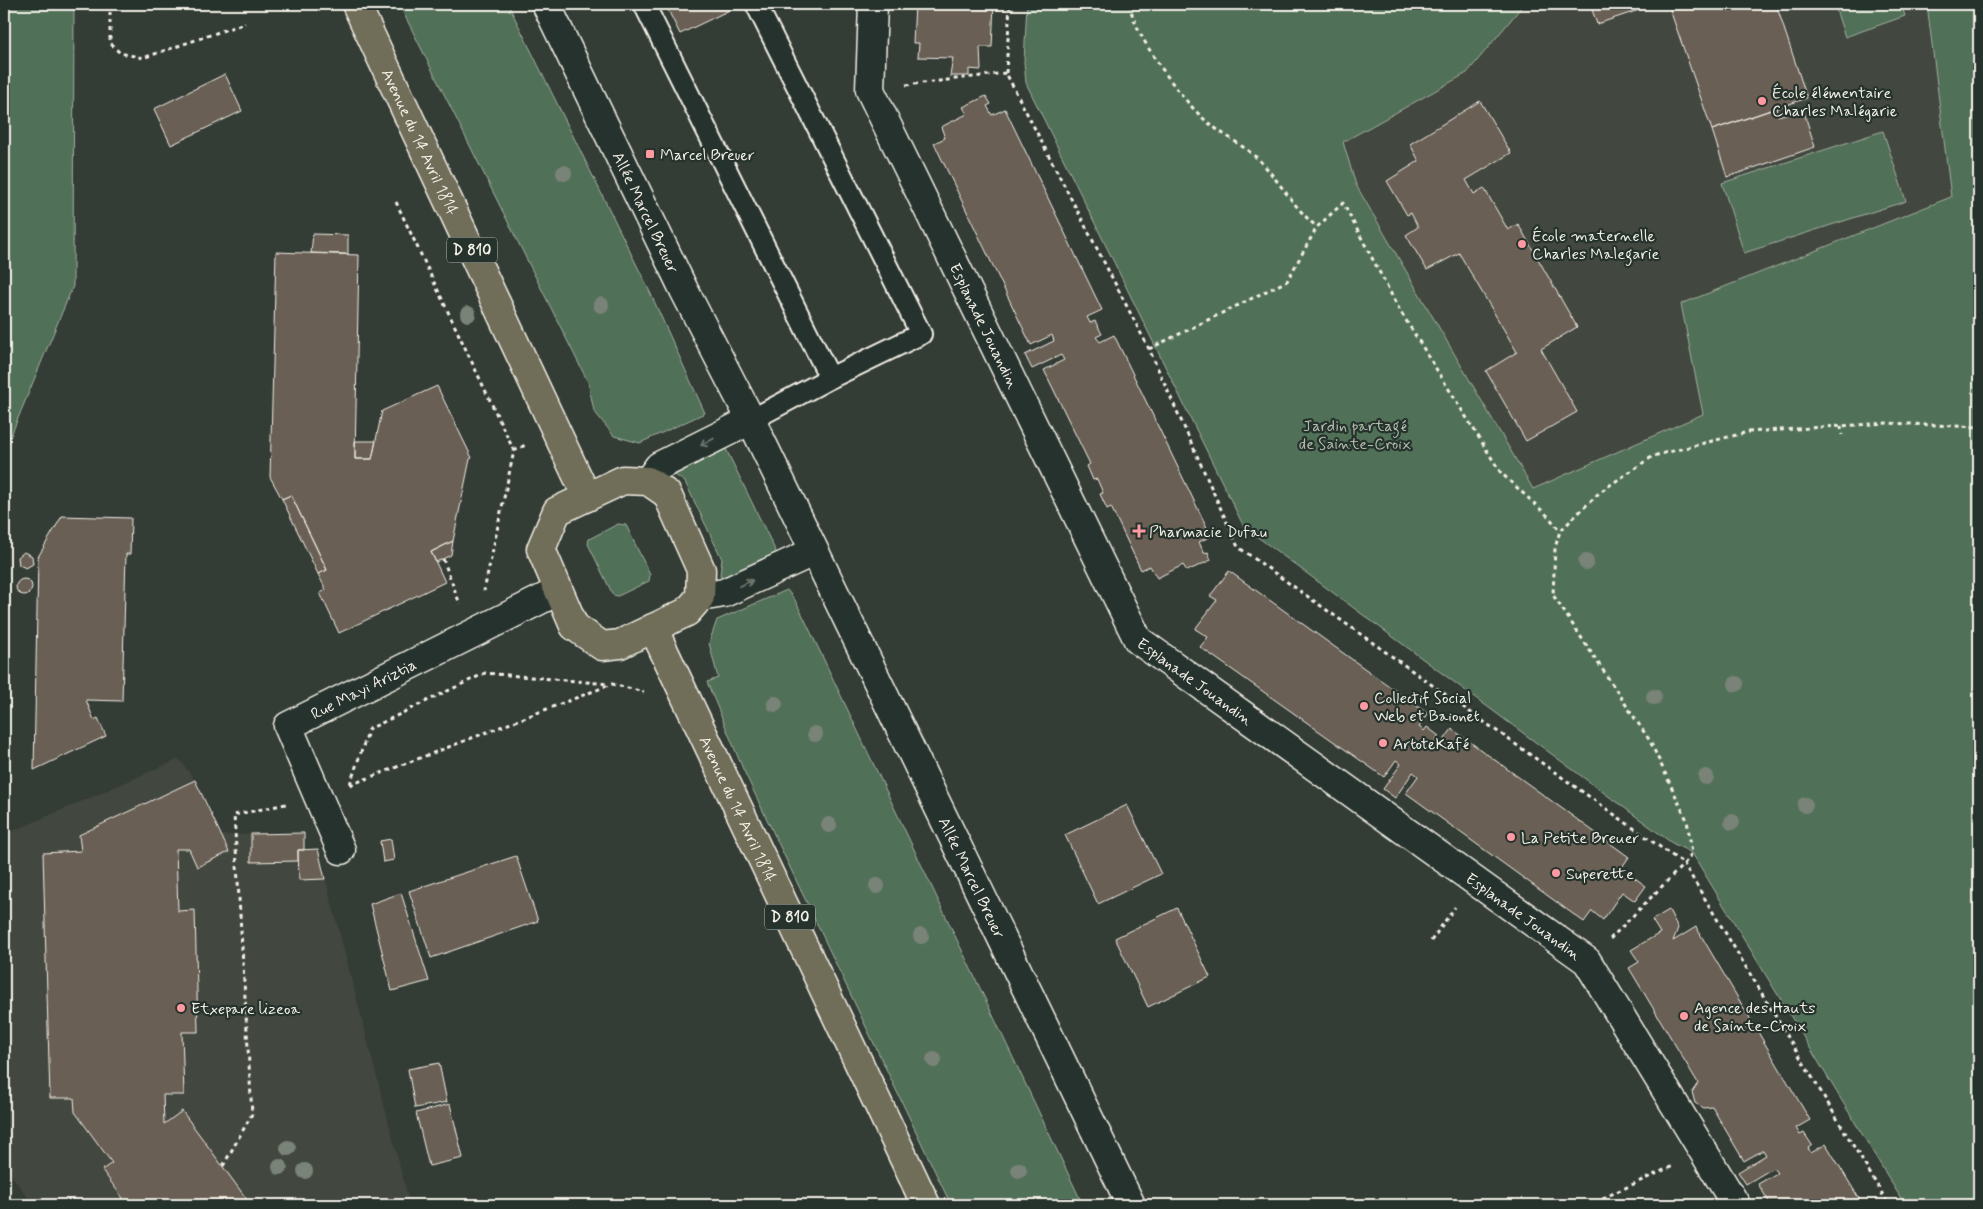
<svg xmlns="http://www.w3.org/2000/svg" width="1983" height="1209" viewBox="0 0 1983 1209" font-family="Mynerve,sans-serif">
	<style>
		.built { fill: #43463f }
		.green { fill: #517058; stroke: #a2b0a0 }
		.building { fill: #695e55; stroke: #f4f1e8 }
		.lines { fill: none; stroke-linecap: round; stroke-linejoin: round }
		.service-casing { stroke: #f4f1e8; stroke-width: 24 }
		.minor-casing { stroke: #f4f1e8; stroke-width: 31 }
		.tertiary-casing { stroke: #f4f1e8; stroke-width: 31 }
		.primary-casing { stroke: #f4f1e8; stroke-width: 31 }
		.path { stroke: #f4f1e8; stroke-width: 3; stroke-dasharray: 4 4; stroke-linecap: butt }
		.service { stroke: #26332d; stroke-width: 20 }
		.minor { stroke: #26332d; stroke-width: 28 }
		.tertiary { stroke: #26332d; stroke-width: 28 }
		.primary { stroke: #706e59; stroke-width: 28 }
		.tree { fill: #798378 }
		.oneway { stroke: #6e766e }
		.poi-dot { fill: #ff9aa2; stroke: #26332d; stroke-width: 2 }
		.labels { text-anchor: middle; stroke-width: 4.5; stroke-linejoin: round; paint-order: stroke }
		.shield { fill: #26332d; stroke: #b6b8b0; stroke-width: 1 }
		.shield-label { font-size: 15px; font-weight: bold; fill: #f4f1e8 }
		.poi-label { font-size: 16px; fill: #f4f1e8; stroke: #26332d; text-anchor: start }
		.street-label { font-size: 16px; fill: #f4f1e8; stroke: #26332d }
		.park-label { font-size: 16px; fill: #b3bdae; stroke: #26332d }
	</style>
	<rect width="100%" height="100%" fill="#333c35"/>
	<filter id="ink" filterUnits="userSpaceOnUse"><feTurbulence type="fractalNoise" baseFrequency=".02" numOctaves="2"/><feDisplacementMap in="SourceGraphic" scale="10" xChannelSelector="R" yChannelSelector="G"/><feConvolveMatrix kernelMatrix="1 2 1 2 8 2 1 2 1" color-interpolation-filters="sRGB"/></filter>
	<g filter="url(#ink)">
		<path class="built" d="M1524,4h403l25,193 -271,107 22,110 -170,76 -177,-305 -13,-44 124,-68z
			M179,759l16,21 26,55 83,-2v16h14l92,356h-377l-29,-40v-330z"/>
		<path class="green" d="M4,4h70l-1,282 -69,166z
			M399,4h109l141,286 56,123 -65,30 -26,-7 -20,-25 -6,-29z
			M1027,4h497l-57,69 -124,69 13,43 177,304 170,-75 -22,-110 270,-107 -24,-193h52v1201h-74l-213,-352 -20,-10 -428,-316 -218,-444 -2,-21z
			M1834,4h67l4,12 -60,21z
			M1883,131l23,70 -162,52 -22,-70z
			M726,449l51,105 -52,25 -5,-4 2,-16 -37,-77 -10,-7z
			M618,524l8,1 24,50 -1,6 -31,15 -5,-1 -25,-51 1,-5z
			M787,590l8,10 10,20 278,585h-132l-208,-436 -36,-87 11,-4 -9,-35 8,-23z"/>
		<path class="building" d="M665,4h77l-62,30z
			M915,4h79l-2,43h-12l1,23 -12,-1v7h-19l3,-18 -35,-1 1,-14h-6z
			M1590,4h67l-60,20z
			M1668,4h108l31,94 -95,32z
			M225,74l17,37 -71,34 -17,-36z
			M986,96l5,8 -4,2 5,9 13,-6 97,201 -15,7 3,6 5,-2 7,13 -6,3 4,5 14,-7 97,201 -12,6 5,11 4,-1 3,8 -24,11 -4,-6 -26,13 -7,-12 -9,4 -30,-63 -4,2 -7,-15 3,-1 -6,-14 -4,1 -6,-14 3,-2 -46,-94 20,-10 -3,-5 -29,14 -7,-14 29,-14 -2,-6 -21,10 -97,-202 11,-5 -4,-11 26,-13 -4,-7z
			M1480,101l31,52 -45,27 8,14 10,-6 24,42 10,-6 59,103 -36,22 36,63 -51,29 -40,-70 31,-19 -58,-99 -32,17 -21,-35 12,-8 -7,-14 -4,2 -20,-34 32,-20 -9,-17z
			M1776,108l2,8 25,-7 12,38 -88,30 -15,-47z
			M313,234l35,1v19l-37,-1z
			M276,252l83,3 -4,204h17l10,-48 55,-25 35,72 -2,1 -17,82 -22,11 14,30 -106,51 -19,-40 6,-3 -8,-16 9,-4 -36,-75 -9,4 -12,-22z
			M355,441h21l-4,18h-17z
			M291,495l36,75 -9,4 -36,-75z
			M62,516l69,2 -1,36h-4l-4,147 -36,-1 8,20 4,-2 8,18 -72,34 4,-213z
			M453,541l-2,14 -15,7 -5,-10z
			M24,552l8,4 1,8 -7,4 -7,-3 -1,-8z
			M1229,571l199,143 -9,13 5,4 3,-4 12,9 -3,4 5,4 11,-15 177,128 -13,19h16l14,10 -11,15 -13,-9 -19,28 -11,-9 -8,11 -178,-129 12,-17 -5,-4 -18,26 -12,-9 18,-25 -5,-4 -12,17 -184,-130 8,-10 -13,-8 22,-29 -7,-4z
			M16 587a8 8 0 1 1 16 0a8 8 0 1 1-16 0Z
			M195,780l34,72 -32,15 -8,-18h-13l2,62 17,-1 3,122h-16l2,63h-21l1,29 18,-13 69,94h-123l-26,-35 10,-7 -37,-51 -1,-14h-24l-7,-245 38,-2 -2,-16z
			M1127,805l34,69 -63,30 -33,-69z
			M304,833v17h-6v11l-47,1v-28z
			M391,839l3,21 -11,2 -3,-21z
			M318,849l7,30 -26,1 -1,-30z
			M516,856l22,65 -107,37 -22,-67z
			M401,893l28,88 -37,10 -22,-87z
			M1177,908l33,69 -62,30 -33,-69z
			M1669,910l9,18 -5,13 23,-14 114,193 -14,8 4,7 4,-2 8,12 -4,3 3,5 15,-9 37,61h-92l-13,-21 19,-11 -4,-5 -27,16 -8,-12 28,-17 -3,-5 -19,11 -32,-54 -8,1 -9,-5 -3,-11 6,-9 -69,-115 10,-6 -8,-12 29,-17 -8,-13z
			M439,1063l8,39 -32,6 -7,-39z
			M450,1104l13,54 -34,8 -13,-53z"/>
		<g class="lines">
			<g class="service-casing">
				<path id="service" d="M644,4l186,374
					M751,420l79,-42 91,-44 -165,-330"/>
			</g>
			<g class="minor-casing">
				<g id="minor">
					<path id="s1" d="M873,4l-3,86 268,550 449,321 149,244"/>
					<path id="s2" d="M341,850l-53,-124 270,-135"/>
				</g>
			</g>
			<g class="tertiary-casing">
				<g id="tertiary">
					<path id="s3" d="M546,4l138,286 67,130 380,785"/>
					<path d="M648,481l11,-15 92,-46"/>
					<path d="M700,597l24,-4 89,-41"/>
				</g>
			</g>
			<g class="primary-casing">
				<g id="primary">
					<path id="s4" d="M356,4l231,493"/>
					<path d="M623,480l25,1 19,13 34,76 -1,27 -13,15 -67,32 -18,2 -28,-20 -33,-77 16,-38z"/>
					<path id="s5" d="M653,628l273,577"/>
				</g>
			</g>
			<path class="path" d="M110,4v39l10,10 23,5 102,-35
				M1130,4c2,29 52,96 75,116 17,15 39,25 55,41 20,21 34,47 57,66
				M1006,73l4,-69
				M906,85l100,-12 143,276 89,198 446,317 8,-11 -5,-33 -37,-79 -97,-146 2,-47 5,-17 40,-39 53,-36 95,-24 139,-9 92,4
				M396,202l118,249 -30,140
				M1149,349l138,-68 30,-54 26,-24 56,106 102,164 48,44 11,14
				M1841,426l1,9
				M514,451l13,-7
				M443,559l17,45
				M350,784l19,-55 116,-56 124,11
				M350,785l262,-101 32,8
				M1610,939l74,-75 205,341
				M1431,941l24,-34
				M223,1166l29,-52 -18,-299 52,-11
				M1588,1205l85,-39"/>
			<use href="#service" class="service"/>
			<use href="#minor" class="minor"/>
			<use href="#tertiary" class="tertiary"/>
			<use href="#primary" class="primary"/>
		</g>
		<g class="tree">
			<circle cx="564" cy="173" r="8"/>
			<circle cx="601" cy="305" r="8"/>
			<circle cx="468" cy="314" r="8"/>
			<circle cx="1586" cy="562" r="8"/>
			<circle cx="1736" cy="684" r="8"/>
			<circle cx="1654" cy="697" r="8"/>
			<circle cx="775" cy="704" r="8"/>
			<circle cx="815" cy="734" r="8"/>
			<circle cx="1706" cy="777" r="8"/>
			<circle cx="1805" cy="805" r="8"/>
			<circle cx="1732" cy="822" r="8"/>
			<circle cx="829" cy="825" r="8"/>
			<circle cx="877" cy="886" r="8"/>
			<circle cx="921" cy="936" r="8"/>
			<circle cx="934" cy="1060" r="8"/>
			<circle cx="288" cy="1148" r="8"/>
			<circle cx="280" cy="1167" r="8"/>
			<circle cx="1019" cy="1170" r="8"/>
			<circle cx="305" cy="1171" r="8"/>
		</g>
		<defs><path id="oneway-shaft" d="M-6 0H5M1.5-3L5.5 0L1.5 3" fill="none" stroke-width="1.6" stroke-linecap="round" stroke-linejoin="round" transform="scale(1.25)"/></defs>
		<g class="oneway">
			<use href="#oneway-shaft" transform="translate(707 442) rotate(153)"/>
			<use href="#oneway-shaft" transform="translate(746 583) rotate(-24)"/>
		</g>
	</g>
	<g class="poi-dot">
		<circle cx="1762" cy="101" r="5"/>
		<rect x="645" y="149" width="10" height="10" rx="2.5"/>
		<circle cx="1522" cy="244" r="5"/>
		<path d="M1136.5 523.5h5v5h5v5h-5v5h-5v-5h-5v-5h5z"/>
		<circle cx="1364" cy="706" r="5"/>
		<circle cx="1383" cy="743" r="5"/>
		<circle cx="1511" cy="837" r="5"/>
		<circle cx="1556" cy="873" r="5"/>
		<circle cx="181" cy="1008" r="5"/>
		<circle cx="1684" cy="1016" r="5"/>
	</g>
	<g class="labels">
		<g class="shield">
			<rect x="447" y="237.5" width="50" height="25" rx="4"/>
			<rect x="765" y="904.5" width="50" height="25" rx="4"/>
		</g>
		<g class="shield-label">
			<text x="472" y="255">D 810</text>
			<text x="790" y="922">D 810</text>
		</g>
		<g class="poi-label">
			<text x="1772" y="98">École élémentaire<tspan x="1772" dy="18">Charles Malégarie</tspan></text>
			<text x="660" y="160">Marcel Breuer</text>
			<text x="1532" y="241">École maternelle<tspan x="1532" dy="18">Charles Malegarie</tspan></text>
			<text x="1149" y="537">Pharmacie Dufau</text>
			<text x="1374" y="703">Collectif Social<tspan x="1374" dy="18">Web et Baionet</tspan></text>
			<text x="1393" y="749">ArtoteKafé</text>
			<text x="1521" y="843">La Petite Breuer</text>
			<text x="1566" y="879">Superette</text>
			<text x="1694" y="1013">Agence des Hauts<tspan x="1694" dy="18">de Sainte-Croix</tspan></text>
			<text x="191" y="1014">Etxepare lizeoa</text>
		</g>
		<g class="street-label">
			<text dy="6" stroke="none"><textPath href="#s4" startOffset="152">Avenue du 14 Avril 1814</textPath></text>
			<text dy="6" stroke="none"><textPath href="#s3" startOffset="231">Allée Marcel Breuer</textPath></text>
			<text dy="6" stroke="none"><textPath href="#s1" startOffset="348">Esplanade Jouandin</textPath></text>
			<text dy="6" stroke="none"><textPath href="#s1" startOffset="768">Esplanade Jouandin</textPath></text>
			<text dy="6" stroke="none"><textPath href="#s2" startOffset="219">Rue Mayi Ariztia</textPath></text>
			<text dy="6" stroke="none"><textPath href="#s5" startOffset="200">Avenue du 14 Avril 1814</textPath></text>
			<text dy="6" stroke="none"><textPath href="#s3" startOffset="972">Allée Marcel Breuer</textPath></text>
			<text dy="6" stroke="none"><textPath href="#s1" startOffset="1172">Esplanade Jouandin</textPath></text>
		</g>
		<g class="park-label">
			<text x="1355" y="431">Jardin partagé<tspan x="1355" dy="18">de Sainte-Croix</tspan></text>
		</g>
	</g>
	<rect width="1983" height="1209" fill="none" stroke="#26332d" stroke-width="20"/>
	<rect x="10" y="10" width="1963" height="1189" fill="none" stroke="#f4f1e8" stroke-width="2" filter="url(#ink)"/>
</svg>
